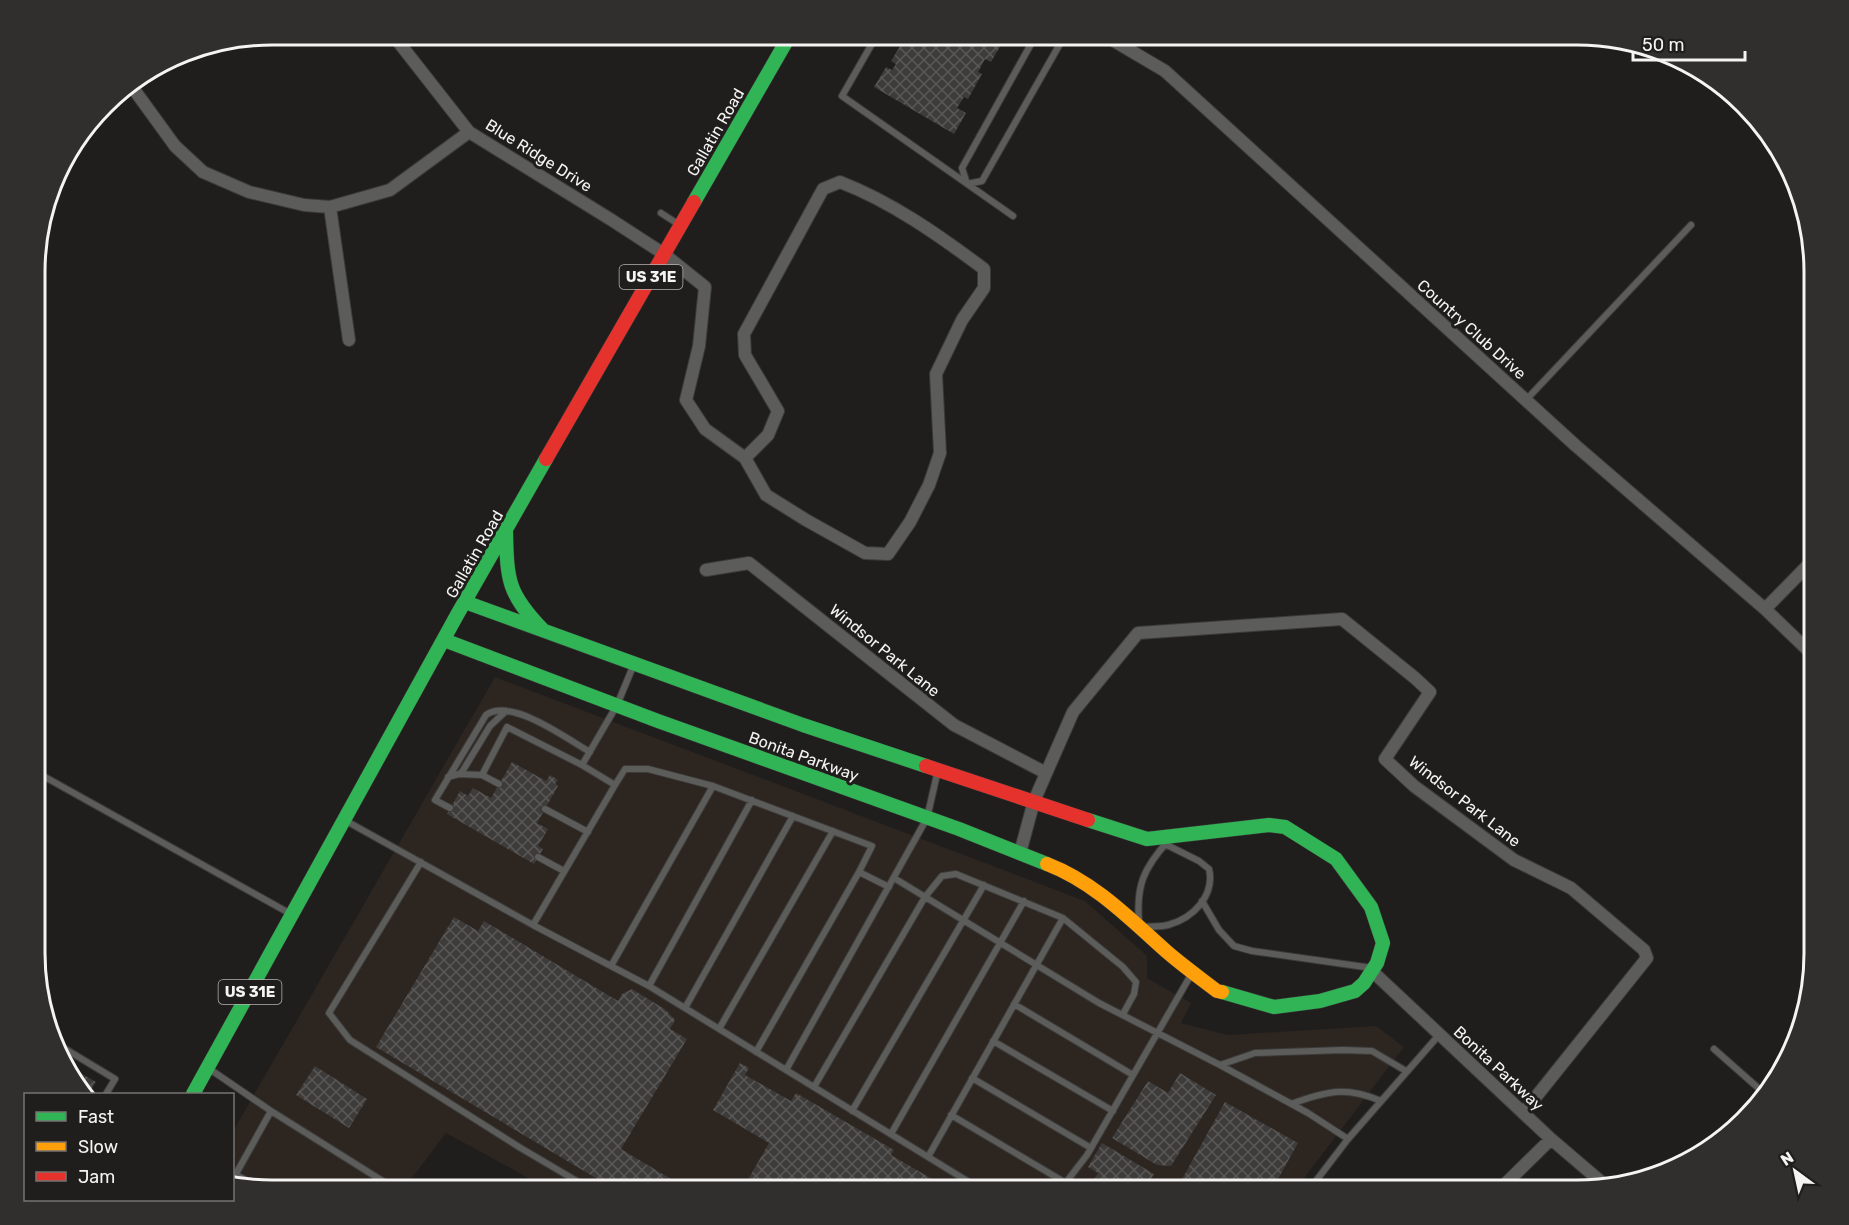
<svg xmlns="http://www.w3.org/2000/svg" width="1849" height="1225" viewBox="0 0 1849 1225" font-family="Rubik,sans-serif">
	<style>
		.built { fill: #2c2520 }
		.building { fill: url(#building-cross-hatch) }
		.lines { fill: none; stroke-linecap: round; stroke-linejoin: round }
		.lane-casing { stroke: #3c3b3a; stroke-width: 8 }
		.street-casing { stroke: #3c3b3a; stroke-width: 14 }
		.fast-casing { stroke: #3c3b3a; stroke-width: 15 }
		.slow-casing { stroke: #3c3b3a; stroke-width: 15 }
		.jam-casing { stroke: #3c3b3a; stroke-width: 15 }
		.lane { stroke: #5c5c5b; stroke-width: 6 }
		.street { stroke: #5c5c5b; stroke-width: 12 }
		.fast { stroke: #30b455; stroke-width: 14 }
		.slow { stroke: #ff9f0a; stroke-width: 14 }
		.jam { stroke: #e5322d; stroke-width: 14 }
		.labels { text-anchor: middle; stroke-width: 6; stroke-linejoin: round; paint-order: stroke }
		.shield { fill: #201e1c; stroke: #b5b4b2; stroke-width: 1.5 }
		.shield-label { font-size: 15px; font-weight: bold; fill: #f5f4f2 }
		.street-label { font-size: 16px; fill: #f5f4f2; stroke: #201e1c }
		.rim { fill: none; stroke: #f5f4f2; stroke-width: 3 }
	</style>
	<defs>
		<pattern id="building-cross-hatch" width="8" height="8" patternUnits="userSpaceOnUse" patternTransform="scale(1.5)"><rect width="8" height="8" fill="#3d3c3b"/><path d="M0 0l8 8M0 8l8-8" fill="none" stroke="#5a5958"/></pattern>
	</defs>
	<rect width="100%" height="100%" fill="#1f1e1d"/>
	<path class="built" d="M495,677l590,224 62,55v22l44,25 -10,20 47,12 148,-9 28,21 -109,143h-745l-104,-57 -43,57h-131l-39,-6v-53z"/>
	<path class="building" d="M907,35h75l19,10 -10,17 -6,-3 -7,13 4,2 -14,25 -4,-2 -7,11 9,5 -12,21 -80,-47 12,-20 6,3 4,-6 -5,-3z
		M512,762l34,19 4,-6 8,5 -3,4 3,2 -21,37 11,6 -10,17 5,3 -9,15 -87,-50 13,-23 8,5 5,-8 18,10z
		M454,917l24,14 6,-10 134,80 4,-7 10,-5 34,21 9,10 -5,9 17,10 -66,110 50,30 -7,11h-48l-240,-143z
		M63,1063l33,19 -8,12 -22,-22z
		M740,1063l9,5 -4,7 46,26 5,-8 98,57 -3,5 60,35h-209l27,-47 -56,-33z
		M315,1066l52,33 -18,29 -53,-33z
		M1180,1073l36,22 -45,71 -14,-1 -45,-27 36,-57 20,12z
		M1225,1102l73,41 -26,47h-75l-16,-9z
		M1102,1143l52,31 -10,16h-57l11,-17 -10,-6z"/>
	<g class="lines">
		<g class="lane-casing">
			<path id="lane" d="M877,35l-35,61 171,120
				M1036,35l-74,133 5,16 15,-3 83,-146
				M1130,50l8,-15
				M661,213l17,11
				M1526,400l165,-175
				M582,765l35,-60 17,-41
				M36,772l253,141
				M459,774l23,1 17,9
				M482,775l25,-48 75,38 33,20 10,-16h23l65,17 159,60 -13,26 30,15
				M448,777l11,-3 3,-2 28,-46 16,-15
				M450,808l-15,-8 51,-85c25,-18 81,24 104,37
				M545,809l43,23
				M348,822l185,103 116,61 333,204
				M538,857l26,14
				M421,862l-92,151 21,27 169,107 73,43
				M894,878l205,125 121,62 88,48 40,26
				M1202,901l17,29 15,16 18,5 120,17
				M1139,921c-3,-36 5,-53 29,-80
				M533,925l82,-140
				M1144,927c8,-1 16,0 24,-2 26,-7 47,-30 41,-56l-10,-8 -34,-17
				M611,966l102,-180
				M649,986l103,-186
				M1014,1004l119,71
				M685,1008l108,-192
				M719,1029l114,-198
				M993,1041l120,70
				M57,1044l58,35 -9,15
				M1714,1049l51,45
				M756,1052l103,-180
				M1220,1065l35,-12 88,-3 29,1 34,20
				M211,1070l60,41 118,74
				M786,1070l141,-252 11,-48
				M972,1078l119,70
				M814,1087l111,-190 17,-21 14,-2 107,44 60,49 13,15 -2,12 -11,20
				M1291,1104c36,-13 54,-18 90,-3
				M852,1111l132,-226
				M951,1115l115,68
				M891,1134l133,-233
				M928,1157l135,-239
				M236,1175l27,14
				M232,1181l39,-70
				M1060,1190l27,-35 105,-182
				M1309,1190l39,-51 91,-104"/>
		</g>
		<g class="street-casing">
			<path id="street" d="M393,35l76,97 141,87 54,35 41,33 -6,59 -13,54 19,29 40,29 23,-23 10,-24 -33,-56 -1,-21 79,-145 17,-7c52,20 100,54 144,87v19l-22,32 -26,54 4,79 -11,32 -19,37 -22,32 -23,-1 -59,-33 -40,-25 -21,-37
				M1104,35l61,36 410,374 190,164 49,47
				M130,84l45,62 28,26 46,20 55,13 26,2 60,-17 79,-58
				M330,207l19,133
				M706,570l43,-7 205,162 92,48
				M1765,609l49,-50
				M1020,853l14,-52 39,-89 65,-79 204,-14 73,59 15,14 -45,67 29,27 100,74 57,28 73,62 3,8 -124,155
				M1372,971l179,168 55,47
				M1499,1190l52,-51"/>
		</g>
		<g class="fast-casing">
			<path id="fast" d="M694,202l96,-167
				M506,532c1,49 2,62 37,98
				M465,602l338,123 123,41
				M444,640l214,81 301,108 88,35
				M1088,820l59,19 122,-14 16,2 51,32 35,48 12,36 -6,20 -13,20 -9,8 -35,10 -46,6 -52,-15
				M193,1094l264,-479 89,-156"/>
		</g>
		<g class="slow-casing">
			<path id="slow" d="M1047,864c47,18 82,54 119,87 16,14 34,27 51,40l5,1"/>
		</g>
		<g class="jam-casing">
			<path id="jam" d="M546,459l148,-257
				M926,766l162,54"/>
		</g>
		<use href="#lane" class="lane"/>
		<use href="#street" class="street"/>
		<use href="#fast" class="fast"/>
		<use href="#slow" class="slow"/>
		<use href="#jam" class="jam"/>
	</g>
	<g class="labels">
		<g class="shield">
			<rect x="619.5" y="265" width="63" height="24" rx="4.5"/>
			<rect x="218.5" y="980" width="63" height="24" rx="4.5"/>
		</g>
		<g class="shield-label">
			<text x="651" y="282">US 31E</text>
			<text x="250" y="997">US 31E</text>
		</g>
		<g class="street-label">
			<text transform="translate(715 132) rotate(-60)" y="6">Gallatin Road</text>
			<text transform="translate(539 155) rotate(32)" y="6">Blue Ridge Drive</text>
			<text transform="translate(1472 329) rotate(42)" y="6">Country Club Drive</text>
			<text transform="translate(474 554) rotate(-60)" y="6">Gallatin Road</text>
			<text transform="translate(885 650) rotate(39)" y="6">Windsor Park Lane</text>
			<text transform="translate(804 756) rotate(20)" y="6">Bonita Parkway</text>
			<text transform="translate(1465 801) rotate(38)" y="6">Windsor Park Lane</text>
			<text transform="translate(1499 1068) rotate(43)" y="6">Bonita Parkway</text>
		</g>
	</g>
	<path d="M0 0H1849V1225H0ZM272 45H1577A227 227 0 0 1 1804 272V953A227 227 0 0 1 1577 1180H272A227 227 0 0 1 45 953V272A227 227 0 0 1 272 45Z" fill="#312f2d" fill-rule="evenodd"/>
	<path class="rim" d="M272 45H1577A227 227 0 0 1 1804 272V953A227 227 0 0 1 1577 1180H272A227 227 0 0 1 45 953V272A227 227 0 0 1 272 45Z"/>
	<rect x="24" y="1093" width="210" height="108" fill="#201e1c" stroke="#757472" stroke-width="1.5"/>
	<rect x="36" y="1112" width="30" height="9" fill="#30b455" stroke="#757472" stroke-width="1.5"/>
	<text x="78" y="1123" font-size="18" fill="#f5f4f2">Fast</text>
	<rect x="36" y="1142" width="30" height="9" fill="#ff9f0a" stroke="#757472" stroke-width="1.5"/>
	<text x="78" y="1153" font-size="18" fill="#f5f4f2">Slow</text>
	<rect x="36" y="1172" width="30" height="9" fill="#e5322d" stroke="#757472" stroke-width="1.5"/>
	<text x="78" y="1183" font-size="18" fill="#f5f4f2">Jam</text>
	<g transform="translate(1795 1171) rotate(327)" stroke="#201e1c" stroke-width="4.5" paint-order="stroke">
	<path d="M0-4.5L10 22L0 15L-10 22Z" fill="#f5f4f2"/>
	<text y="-9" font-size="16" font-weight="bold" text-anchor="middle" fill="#f5f4f2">N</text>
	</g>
	<path d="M1633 51v9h112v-9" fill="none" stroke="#f5f4f2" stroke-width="3"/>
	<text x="1642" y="51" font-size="18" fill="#f5f4f2" stroke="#201e1c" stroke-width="4.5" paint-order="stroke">50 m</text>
</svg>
